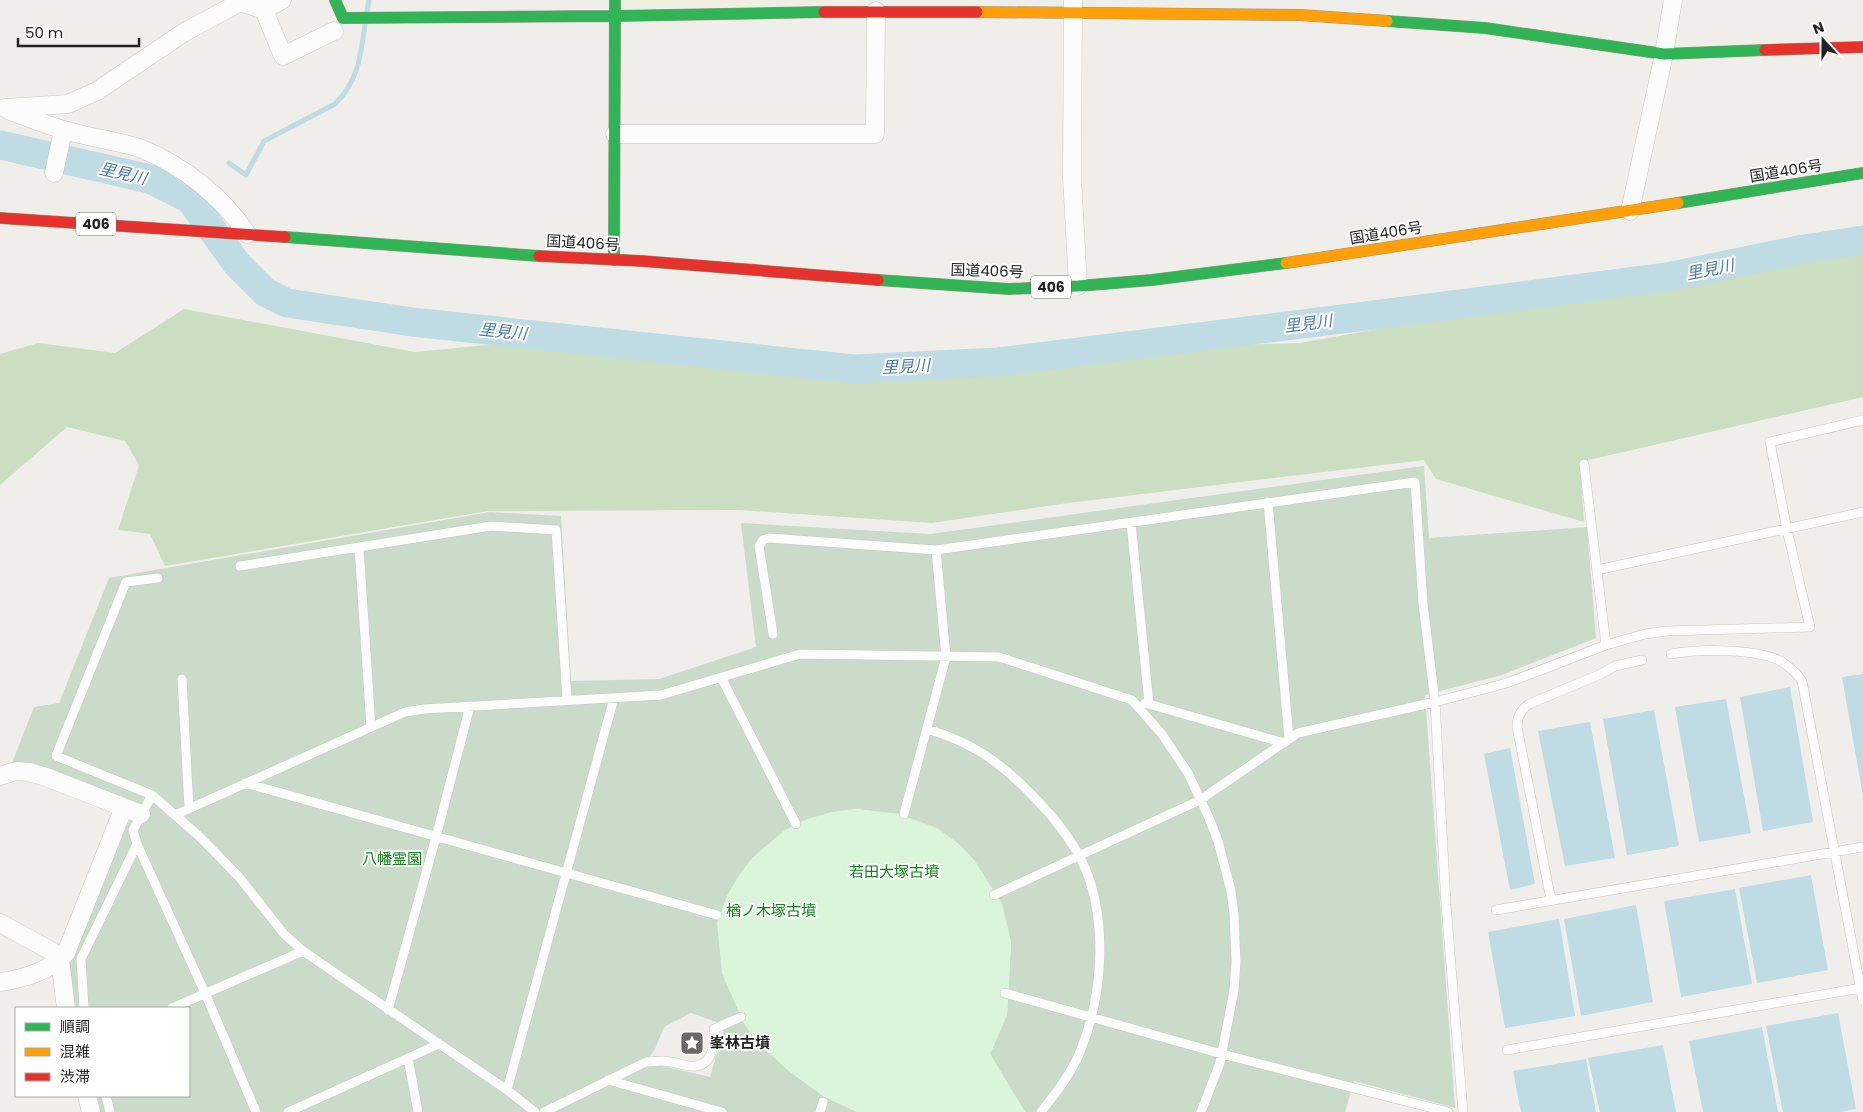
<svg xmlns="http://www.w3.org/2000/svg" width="1863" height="1112" viewBox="0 0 1863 1112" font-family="Poppins,'Noto Sans JP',sans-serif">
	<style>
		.farmland { fill: #efefdf }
		.forest { fill: #cbdec1 }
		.cemetery { fill: #cadbca; fill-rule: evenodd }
		.park { fill: #daf5da }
		.water { fill: #bfdbe3 }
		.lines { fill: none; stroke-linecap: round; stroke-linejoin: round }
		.stream { stroke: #bfdbe3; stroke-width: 5 }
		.river { stroke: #bfdbe3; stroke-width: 29 }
		.lane-casing { stroke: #c9c8c7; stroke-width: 10 }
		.street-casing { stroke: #c9c8c7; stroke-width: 19 }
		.fast-casing { stroke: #999a82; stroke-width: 12 }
		.slow-casing { stroke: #999a82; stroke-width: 12 }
		.jam-casing { stroke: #999a82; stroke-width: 12 }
		.lane { stroke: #fdfcfc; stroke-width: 9 }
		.street { stroke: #fdfcfc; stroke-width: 18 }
		.fast { stroke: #30b455; stroke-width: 11 }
		.slow { stroke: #ff9f0a; stroke-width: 11 }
		.jam { stroke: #e5322d; stroke-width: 11 }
		.labels { text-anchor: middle; stroke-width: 4; stroke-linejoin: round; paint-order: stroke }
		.shield { fill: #fff; stroke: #646464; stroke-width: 1 }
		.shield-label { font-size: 14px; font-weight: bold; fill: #222 }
		.street-label { font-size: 15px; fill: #222; stroke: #fff }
		.park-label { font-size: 15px; fill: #0c8416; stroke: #fff }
		.poi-label { font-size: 15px; font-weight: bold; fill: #222; stroke: #fff; text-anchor: start }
		.water-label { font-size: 16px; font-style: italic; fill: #4a7aab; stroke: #fff }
	</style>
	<rect width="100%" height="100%" fill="#f0eeeb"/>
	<path class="farmland" d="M624,0h246l-246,6z"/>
	<path class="forest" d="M1863,246v151l-283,65 4,60 -148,-43 -12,-19 -356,43 -136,20 -194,-13 -250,1 -323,55 -15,-32 -32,-4 21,-65 -14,-24 -58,-14 -67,58v-131l38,-11 77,10 69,-44 231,43 112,-11 61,11 75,10 183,12 84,-7 90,-2 79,-16 201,-6 89,-16 74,-10 93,-17 183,-41z"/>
	<path class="cemetery" d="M1424,466l5,72 158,-11 9,111 -94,37 -77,20 30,413 -101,-27 -9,31h-320l-35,-58 17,-39 4,-74 -112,-127 -44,-5 -133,164 22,50 12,18 33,30 34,25 34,16h-758l-4,-16h94v-88h-116l-4,-50 68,-155 -125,-40 22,-56 25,-4 50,-125 381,-66 71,4 10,165 88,-2 97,-32 -15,-124 189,11zM691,1013l34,12 -15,52 -64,-15 9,-13 9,-22z"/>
	<path class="park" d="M855,809l44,5 38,14 22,16 16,17 27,43 9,37 -2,43 -2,31 -17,39 35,58h-168l-34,-16 -34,-25 -33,-30 -12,-18 -22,-50 -5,-50 10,-27 12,-21 13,-17 33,-28 22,-11 25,-7z"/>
	<path class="water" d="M1863,674v122l-21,-119z
		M1790,687l23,135 -50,9 -23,-134z
		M1726,699l25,134 -52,9 -24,-135z
		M1654,710l25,136 -52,9 -24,-136z
		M1590,722l25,136 -50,8 -27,-135z
		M1510,748l25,136 -25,6 -26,-136z
		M1811,875l17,95 -71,13 -18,-95z
		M1735,889l17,95 -71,13 -17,-96z
		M1636,905l17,97 -72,14 -17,-97z
		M1559,919l16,97 -70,12 -17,-96z
		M1838,1013l18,96 -16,3h-57l-17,-86z
		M1762,1027l16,85h-75l-14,-71z
		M1663,1045l13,67h-76l-12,-54z
		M1586,1059l10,53h-75l-8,-41z"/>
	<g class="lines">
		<path class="stream" d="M367,11l2,-11
			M229,163l17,12 18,-34 71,-37c23,-22 26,-49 30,-80"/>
		<path class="river" d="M0,145l150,34 40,20 47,65 28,28 22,11 125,19 442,47 144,-7 384,-48 285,-37 137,-28 59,-9"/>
		<g class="lane-casing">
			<path id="lane" d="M1268,502l21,237
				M1131,523l18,181
				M359,548l12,179
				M240,566l251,-40 65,4 11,170
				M1597,570l266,-58
				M158,578l-32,4 -70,174 96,39 48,42 39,40 45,57 19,17 204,139 28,22
				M773,634l-14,-88 4,-6 6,-2 167,12 479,-68 8,122 12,98 11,203 17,207
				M1606,645l39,-11 22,-3 143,-4 -23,-97 -17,-88 93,-22
				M1671,654c27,-5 87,-6 111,8 8,5 15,12 20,19l61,320
				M721,677l75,147
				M182,679l7,129
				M1145,703l139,40
				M927,729c44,13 72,32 104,65 25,25 48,53 59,87 17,54 11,119 -10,171 -9,22 -25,42 -39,60
				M245,783l472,132
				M904,814l42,-157 -10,-107
				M175,815l230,-103 19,-3 237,-14 139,-41 199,3 133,43 29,33 27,40 21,45 9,23 13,50 3,22 2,49 -2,28 -14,73 -19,49
				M137,844l68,149 51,119
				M994,895l206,-95 98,-67 137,-31 72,-19 99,-38 -22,-181
				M1551,900l-34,-173c0,-10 3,-16 12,-23l72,-30 14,-8 27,-6
				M1496,910l367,-63
				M1005,993l217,61 226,58
				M84,1008l-3,-49 56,-115 -4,-14 19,-35
				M172,1008l131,-57
				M388,1010l48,-173 34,-131
				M1507,1050l354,-62
				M408,1058l10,54
				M608,1080l114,32
				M507,1090l107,-392
				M106,1096l4,16
				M288,1112l151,-68
				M544,1112l102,-50c5,0 11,-1 16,-1 9,0 19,4 28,5 22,2 25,-20 24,-37l27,-12
				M820,1112l3,-10"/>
		</g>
		<g class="street-casing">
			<path id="street" d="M1073,0l-1,177 6,109
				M264,10l19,46 51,-25
				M5,108l63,-4 29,-13 86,-58 57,-31 24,8 18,-10
				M10,111c18,6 36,14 54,19 25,8 53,10 78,19 40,16 82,49 105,85
				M615,134h260l1,-123
				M54,173l9,-43
				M1630,211l34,-157 9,-54
				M0,776l16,-5 13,1 17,5 95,37
				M0,923l51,28 9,8 6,49
				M0,982c22,-3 51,-11 66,-29l58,-146
				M87,1096l4,16"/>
		</g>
		<g class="fast-casing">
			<path id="fast" d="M335,0l8,18 272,-2 209,-4
				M1387,21l98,7 179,26 101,-4
				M1678,203l185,-30
				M285,237l254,19
				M614,260l1,-260
				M878,280l131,9 69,-3 74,-6 134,-17"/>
		</g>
		<g class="slow-casing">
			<path id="slow" d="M977,12l323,3 87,6
				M1286,263l392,-60"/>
		</g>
		<g class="jam-casing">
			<path id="jam" d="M824,12h153
				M1765,50l98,-3
				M0,218l285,19
				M539,256l103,5 236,19"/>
		</g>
		<use href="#lane" class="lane"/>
		<use href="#street" class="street"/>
		<use href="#fast" class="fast"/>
		<use href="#slow" class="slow"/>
		<use href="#jam" class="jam"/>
	</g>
	<defs>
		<g id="sight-square" transform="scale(1.25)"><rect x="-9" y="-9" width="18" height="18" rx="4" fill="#6a6968" stroke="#fff"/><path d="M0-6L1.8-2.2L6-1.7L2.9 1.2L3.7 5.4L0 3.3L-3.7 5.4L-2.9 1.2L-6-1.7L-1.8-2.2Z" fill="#fff"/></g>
	</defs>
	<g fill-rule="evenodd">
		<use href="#sight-square" x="692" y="1043"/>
	</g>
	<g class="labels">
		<g class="shield">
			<rect x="76" y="212.5" width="40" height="23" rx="4"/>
			<rect x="1031" y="275.5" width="40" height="23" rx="4"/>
		</g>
		<g class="shield-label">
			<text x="96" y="229">406</text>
			<text x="1051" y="292">406</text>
		</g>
		<g class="street-label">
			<text transform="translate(1786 171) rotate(-9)" y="5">国道406号</text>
			<text transform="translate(1386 233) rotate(-9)" y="5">国道406号</text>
			<text transform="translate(583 243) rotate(3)" y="5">国道406号</text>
			<text transform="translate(987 271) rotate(2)" y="5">国道406号</text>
		</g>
		<g class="park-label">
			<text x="392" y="864">八幡霊園</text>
			<text x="894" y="877">若田大塚古墳</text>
			<text x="771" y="916">楢ノ木塚古墳</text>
		</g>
		<g class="poi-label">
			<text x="710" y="1048">峯林古墳</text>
		</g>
		<g class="water-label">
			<text transform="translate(123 173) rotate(13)" y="6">里見川</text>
			<text transform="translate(1710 269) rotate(-11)" y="6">里見川</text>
			<text transform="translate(1308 323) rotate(-7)" y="6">里見川</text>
			<text transform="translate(503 331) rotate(6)" y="6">里見川</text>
			<text transform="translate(906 366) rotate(-3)" y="6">里見川</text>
		</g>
	</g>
	<rect x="15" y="1007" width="175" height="90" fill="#ffffff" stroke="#a7a7a7"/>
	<rect x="25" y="1023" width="25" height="8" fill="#30b455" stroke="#a7a7a7"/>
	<text x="60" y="1032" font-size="15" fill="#222222">順調</text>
	<rect x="25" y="1048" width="25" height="8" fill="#ff9f0a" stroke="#a7a7a7"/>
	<text x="60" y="1057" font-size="15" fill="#222222">混雑</text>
	<rect x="25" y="1073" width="25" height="8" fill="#e5322d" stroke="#a7a7a7"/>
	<text x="60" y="1082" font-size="15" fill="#222222">渋滞</text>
	<g transform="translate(1823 40) rotate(339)" stroke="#ffffff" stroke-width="4" paint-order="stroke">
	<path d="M0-4L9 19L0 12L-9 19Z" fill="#222222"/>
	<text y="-8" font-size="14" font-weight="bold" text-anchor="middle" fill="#222222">N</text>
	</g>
	<path d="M18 38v8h121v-8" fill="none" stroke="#222222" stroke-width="2.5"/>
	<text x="25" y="38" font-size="15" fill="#222222" stroke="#ffffff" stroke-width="4" paint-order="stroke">50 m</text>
</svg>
